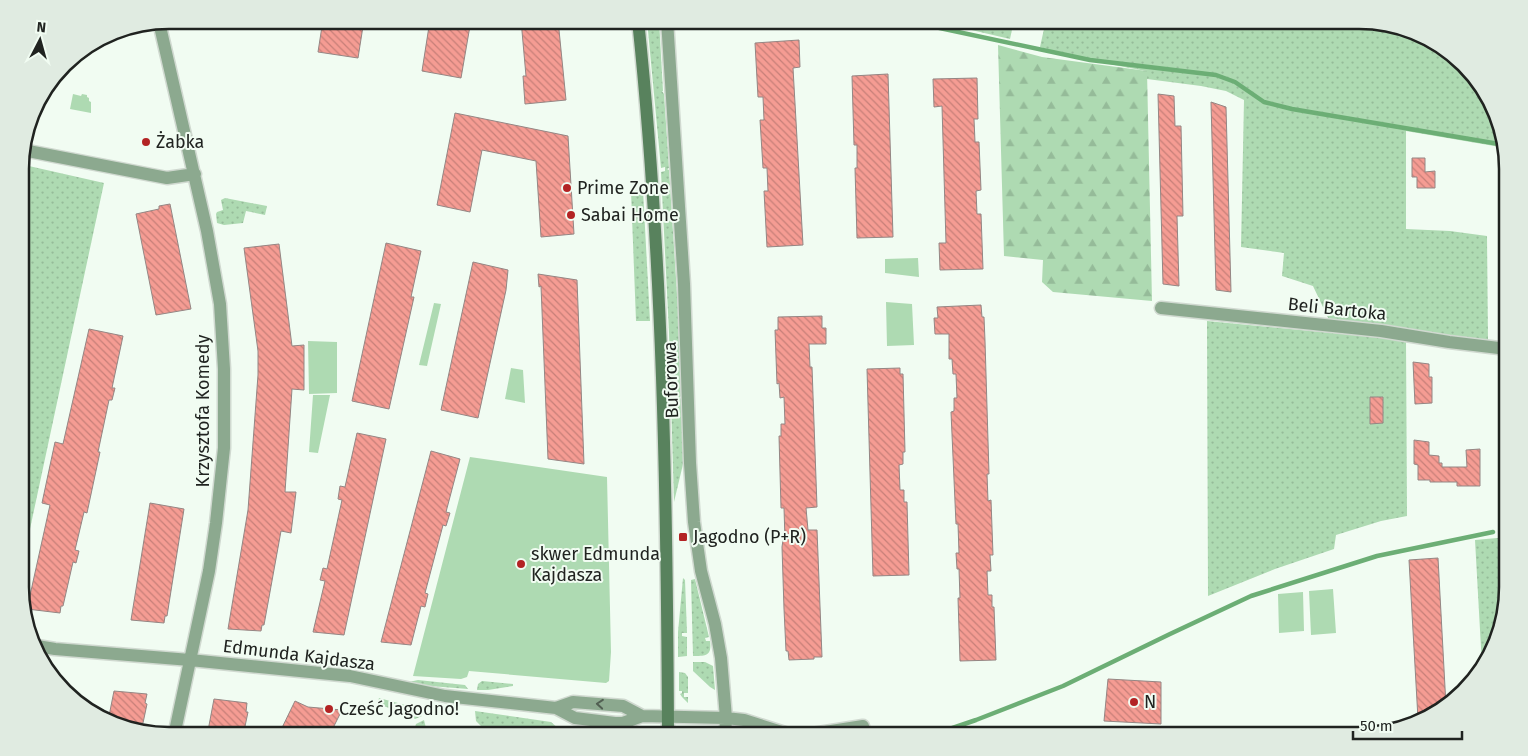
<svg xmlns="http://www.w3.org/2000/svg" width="1528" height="756" viewBox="0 0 1528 756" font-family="'Fira Sans',sans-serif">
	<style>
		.grass { fill: url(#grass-dots) }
		.forest { fill: url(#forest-firs) }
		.green { fill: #aedab2 }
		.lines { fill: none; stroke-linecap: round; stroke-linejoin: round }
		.stream { stroke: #6cae75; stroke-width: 4.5 }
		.building { fill: url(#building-back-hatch); stroke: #948684 }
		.street-casing { stroke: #d0d9d0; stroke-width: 15 }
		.secondary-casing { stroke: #d0d9d0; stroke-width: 15 }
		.street { stroke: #8ca98f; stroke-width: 12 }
		.secondary { stroke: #58825d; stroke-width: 12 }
		.oneway { stroke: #515f52 }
		.poi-dot { fill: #b32324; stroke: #f1fcf2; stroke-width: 2 }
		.labels { text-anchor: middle; stroke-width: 4; stroke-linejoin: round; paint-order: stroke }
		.poi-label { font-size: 18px; fill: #202320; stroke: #f1fcf2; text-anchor: start }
		.street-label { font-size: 18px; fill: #202320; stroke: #f1fcf2 }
		.rim { fill: none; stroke: #202320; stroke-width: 2.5 }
	</style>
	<defs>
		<pattern id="grass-dots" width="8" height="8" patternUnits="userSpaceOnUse" patternTransform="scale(1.25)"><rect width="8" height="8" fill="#aedab2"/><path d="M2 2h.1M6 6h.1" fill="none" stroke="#95bb99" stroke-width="1.8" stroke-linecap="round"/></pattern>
		<pattern id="forest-firs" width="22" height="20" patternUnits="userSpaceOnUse" patternTransform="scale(1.25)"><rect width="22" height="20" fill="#aedab2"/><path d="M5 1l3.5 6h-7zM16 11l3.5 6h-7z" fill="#95bb99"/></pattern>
		<pattern id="building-back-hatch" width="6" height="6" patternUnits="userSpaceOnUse" patternTransform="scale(1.25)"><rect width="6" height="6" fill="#f59c93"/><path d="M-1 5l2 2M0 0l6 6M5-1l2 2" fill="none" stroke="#c67f78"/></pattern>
	</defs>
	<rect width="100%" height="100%" fill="#f1fcf2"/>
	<path class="grass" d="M647,20h12l4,71h-1l2,3 5,74 -2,1 2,1 9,139 3,87 -2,2 3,1 2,61 -10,42 -5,-170 -8,-160 4,-1v-4l-4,1z
		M947,20h67l-4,19 -64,-15z
		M1046,20h314l65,15 58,51 23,62 -100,-17v98l44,2 37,5 1,107 -158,-21 -17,-36 -31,-10 2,-23 -43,-6 3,-147 -18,-9 -25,-5 -54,-7 -1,-8 -69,-13 -37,-11z
		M20,164l84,19 -83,388z
		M643,190l7,131h-14l-5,-130z
		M225,198l42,8 -2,9 -19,-4 -3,12 -19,2 -7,-2 -1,-9 1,-2 6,-2 -2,-10z
		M1207,321l199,19 1,176 -26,5 -45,14 -2,14 -59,20 -67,27z
		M1508,537v51l-15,65 -11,13 -7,-126z
		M683,578l2,2 2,53h-5v3l5,1v19l-9,1v-25z
		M695,579l14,58 -4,1 1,3h4c2,15 -4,15 -17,15l-2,-76z
		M693,662h12l8,4 2,24 -5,-3 -17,-16z
		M679,672l6,1 3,4v16h-4v4h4v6l-6,-6 -2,-3 2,-1v-2h-3z
		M418,680l47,5 3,4 -38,-3 -21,-4z
		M482,681l31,3v2l-25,4h-11l1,-6z
		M379,698l34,9 9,9 -7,3 -6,-5 -26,-8 -7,4z
		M475,711l76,11 8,7 1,7h-41l-20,-8 -18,-2 -5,-5z
		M424,720l2,8 -1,8h-13l4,-12z"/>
	<path class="forest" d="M998,45l44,12 105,14 5,230 -99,-9 -11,-10 1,-22 -39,-4z"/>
	<path class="green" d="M73,94l8,2 1,-2 5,1v2l2,1v3l2,1v11l-21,-4z
		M918,258l1,19 -34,-4v-14z
		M886,302l26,2 2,41 -27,1z
		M434,303l7,1 -14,62 -8,-1z
		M308,341l29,1v51l-28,1z
		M511,368l12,2 2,33 -20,-4z
		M313,395h17l-12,58 -9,-1z
		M470,457l137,20 4,175 -2,29 -3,2 -137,-12 -2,6 -6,2 -48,-3z
		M1333,589l3,44 -25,2 -2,-44z
		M1303,592l1,39 -25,2 -1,-39z"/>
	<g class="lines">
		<path class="stream" d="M902,20l188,40 126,15 19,7 29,20 28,7 213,36
			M1505,530l3,-1
			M929,736l47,-16 87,-34 107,-52 81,-38 126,-40 116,-24"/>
	</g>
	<path class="building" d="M323,20h41l-6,38 -40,-6z
		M430,20h41l-10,58 -39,-7z
		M521,20h37l8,80 -41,4 -2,-28h3z
		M799,40l1,27 -7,1 10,177 -36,2 -3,-56h4l-1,-23h-4l-3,-48h4l-1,-23h-5l-3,-54z
		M888,74l5,163 -36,1 -2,-70h2v-23h-3l-2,-69z
		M977,78l1,41h-4l1,23h4l2,48 -5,1 1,23h4l2,55 -43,1 -1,-27h7l-4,-137 -8,1 -1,-28z
		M1158,94l16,2 1,30h6l2,90h-6l2,70 -16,-2z
		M1211,102l15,5 5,185 -15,-2z
		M455,113l113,23 6,98 -33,3 -5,-76 -54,-11 -12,62 -33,-7z
		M1412,158h13v14l10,-1v17h-18v-11h-5z
		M170,204l21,105 -35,6 -20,-101 23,-5v-3z
		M386,243l35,8 -10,46h3l-25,112 -37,-8z
		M279,244l13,102 12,-1v45l-12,-1 -7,103h11l-5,41 -10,-2 -17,94h-2l-1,6 -33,-2 20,-119 10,-135v-24l-14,-103z
		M473,262l35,8 -2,20 -28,128 -37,-8z
		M538,274l39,6 7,184 -36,-5 -7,-173 -2,1z
		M981,305l1,12h2l1,24 4,133h-2l1,27 3,-1 2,55h-3l1,16h-4l1,24h4v12h2l2,53 -36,1 -2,-63h2l-1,-29h-2l-1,-16h3l-1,-29h-2l-5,-112 3,-1v-13h3l-1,-24h-3l-1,-15h-3v-25h-14l-1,-16h4l-1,-11z
		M822,316v12h4v16h-17l1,23h2l5,140 -11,1 2,22h9l5,127h-8v2l-25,1 -1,-9h-2l-2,-42 -2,-62 1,-7h2l-1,-32h-3l-2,-72h2v-12h4l-1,-27 -4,1 -1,-15 -2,1 -2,-54h3v-13z
		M89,329l34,7 -11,52h3l-3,12h-3l-11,52h2l-13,61 -3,-1 -9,38 4,1 -3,12 -3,-1 -10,44h-2l-1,7 -33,-4 23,-104 -8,-2 13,-61 8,2z
		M1413,362l16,2v13h3v26l-17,1z
		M900,368v6h3l2,78h-2v12l-4,1 1,25h4v12h3l2,73 -36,1 -6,-207z
		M1370,397h13v26l-13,1z
		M357,433l29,6 -42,196 -31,-3 12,-51 -5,-1 3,-12 4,1 15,-69 -4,-1 2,-13 5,1z
		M1414,440l15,2v13l10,1v7h3v4h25l-1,-17 14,-1v37h-23v-4h-27v-2h-12v-15l-4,-1z
		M431,451l29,8 -14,53 4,1 -4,13 -3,-1 -18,68 3,1 -3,13 -4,-1 -10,39 -30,-3z
		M150,503l34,6 -17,107h-2l-1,7 -33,-3z
		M1438,558l8,148 -4,5 -24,8 -9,-159z
		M1108,679l53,3v42l-57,-3z
		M114,691l33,3 -2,9 2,1 -4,19h-3l-1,6 -28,-6 1,-6 -3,-1z
		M214,699l33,4 -1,9h2l-5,24h-36z
		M295,701l13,6 34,3 -13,26h-51z"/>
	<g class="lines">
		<g class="street-casing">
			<path id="street" d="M667,20l17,264 6,179 4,59 7,49 14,53 6,34 5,60 -1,18
				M159,22l48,209 13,73 4,65v79l-8,75 -7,48 -35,165
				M23,150l144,28 28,-4
				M1161,308l220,23 68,11 58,7
				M37,646l18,3 135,11 160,16 95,20 111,12 19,10 40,5h8l19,-7 84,2 18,2 44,14 18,1 57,-9
				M556,708l17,-6 50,4 19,10"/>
		</g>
		<g class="secondary-casing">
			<path id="secondary" d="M638,20c25,238 29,477 30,716"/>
		</g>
		<use href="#street" class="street"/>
		<use href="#secondary" class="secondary"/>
	</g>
	<defs><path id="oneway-chevron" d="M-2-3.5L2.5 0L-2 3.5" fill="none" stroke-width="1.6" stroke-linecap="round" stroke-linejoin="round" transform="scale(1.25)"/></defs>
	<use class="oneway" href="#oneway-chevron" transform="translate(600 704) rotate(-175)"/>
	<g class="poi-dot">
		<circle cx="146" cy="142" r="5"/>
		<circle cx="567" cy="188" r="5"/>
		<circle cx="571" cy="215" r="5"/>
		<rect x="678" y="532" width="10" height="10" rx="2.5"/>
		<circle cx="521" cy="564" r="5"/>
		<circle cx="1134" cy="702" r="5"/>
		<circle cx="329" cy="709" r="5"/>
	</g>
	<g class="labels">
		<g class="poi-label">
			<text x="156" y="148">Żabka</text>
			<text x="577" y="194">Prime Zone</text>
			<text x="581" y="221">Sabai Home</text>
			<text x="693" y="543">Jagodno (P+R)</text>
			<text x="531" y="560">skwer Edmunda<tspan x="531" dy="21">Kajdasza</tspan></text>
			<text x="1144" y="708">N</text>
			<text x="339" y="715">Cześć Jagodno!</text>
		</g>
		<g class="street-label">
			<text transform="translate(1337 309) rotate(6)" y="6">Beli Bartoka</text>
			<text transform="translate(671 380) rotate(-92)" y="6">Buforowa</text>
			<text transform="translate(203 411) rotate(-90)" y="6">Krzysztofa Komedy</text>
			<text transform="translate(299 655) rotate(7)" y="6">Edmunda Kajdasza</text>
		</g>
	</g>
	<path d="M0 0H1528V756H0ZM169 29H1359A140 140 0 0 1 1499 169V587A140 140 0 0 1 1359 727H169A140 140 0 0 1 29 587V169A140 140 0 0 1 169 29Z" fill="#e0ebe1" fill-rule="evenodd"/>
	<path class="rim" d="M169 29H1359A140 140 0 0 1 1499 169V587A140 140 0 0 1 1359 727H169A140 140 0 0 1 29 587V169A140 140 0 0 1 169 29Z"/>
	<g transform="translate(40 40) rotate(6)" stroke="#f1fcf2" stroke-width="4" paint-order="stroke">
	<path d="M0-4L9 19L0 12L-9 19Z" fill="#202320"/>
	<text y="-8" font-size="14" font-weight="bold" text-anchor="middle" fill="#202320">N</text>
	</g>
	<path d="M1353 731v8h109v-8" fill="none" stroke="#202320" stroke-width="2.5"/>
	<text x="1360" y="731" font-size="15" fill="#202320" stroke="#f1fcf2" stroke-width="4" paint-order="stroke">50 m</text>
</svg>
